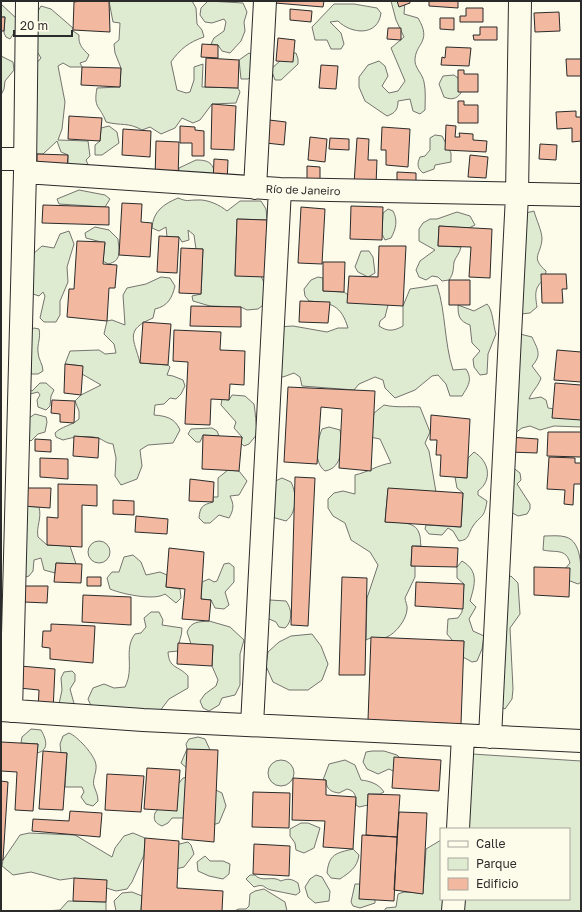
<svg xmlns="http://www.w3.org/2000/svg" width="582" height="912" viewBox="0 0 582 912" font-family="'Golos Text',sans-serif">
	<style>
		.green { fill: #deebd1; stroke: #74746e }
		.building { fill: #f2b8a0; stroke: #2b2b2b }
		.lines { fill: none; stroke-linecap: round; stroke-linejoin: round }
		.minor-casing { stroke: #2b2b2b; stroke-width: 24 }
		.minor { stroke: #fdfbea; stroke-width: 22 }
		.labels { text-anchor: middle; stroke-width: 3; stroke-linejoin: round; paint-order: stroke }
		.street-label { font-size: 11px; fill: #2b2b2b; stroke: #fdfbea }
	</style>
	<rect width="100%" height="100%" fill="#fdfbea"/>
	<path class="green" d="M109,1h83l4,7 1,16 5,6 2,7c-15,5 -24,12 -33,25l6,28 9,3 4,-1 4,-12v-13l9,-3 -1,23 36,1 2,4 -4,11 -24,1 -12,16 -7,3 -11,-5 -7,10 -14,6 -11,-7 -8,3c-14,-8 -21,-4 -36,-8 -6,-17 -13,-13 -9,-34l23,-1 1,-19 -6,-15 -1,-9 5,-4 1,-17 -7,-1z
		M208,1l35,2 4,9 -3,10 1,9 -4,10 -11,12 -8,-2 -4,-6 -7,-1 3,-6 10,-7 2,-9 -2,-3 -12,4 -7,-1 -5,-7 1,-7z
		M391,1h14l-1,13 14,4c15,25 -4,25 -3,44 1,7 8,13 9,20 2,9 1,19 1,28l-5,4 -7,-3 -3,-12 -12,2c0,9 -3,12 -11,15l-22,-15 -6,-14v-10l9,-12 11,-4 6,5 3,10 -6,10 7,7 9,-2 7,-10 -14,-33 13,-11 -8,-17z
		M1,4l16,15 -1,11 -6,9 -4,-2 -2,-4 1,-16h-4z
		M334,4h20l23,4 4,5c-3,24 -30,21 -43,8l-8,1 11,11 3,11 -3,5h-10l-4,-9h-12l-3,-13z
		M41,6l10,3 22,19v3l6,4c-1,10 4,14 10,20l-3,6 -6,2 2,4h-12l-7,-4 -5,3 7,36 -3,27 -4,11 30,1 2,15 -4,4 5,11 -23,5v-21l-7,-3 -4,-11 -14,13h-6l-6,-5 4,-84 6,-7 -5,-8 -3,-30z
		M249,53l11,7 -8,16 -4,3h-7l-2,-19z
		M289,53h7l2,6v5l-17,16h-6l-4,-11z
		M1,56l12,6 1,8 -9,11 -1,8 -3,6z
		M454,75l4,3 5,11c-4,9 -10,12 -19,8l-5,-13 4,-8z
		M109,126l8,6 2,11 -17,12h-7v-10l5,-4 1,-13z
		M435,135l7,1 9,17v9l-16,3 -1,4 -11,4c-6,-5 -6,-9 -3,-16l5,-1 5,-6v-12z
		M196,160c13,0 18,3 19,17l-37,2 1,-11z
		M79,190l26,5 5,4 -5,8 -46,-3 -2,-5z
		M178,198c10,4 9,2 19,2 10,-1 23,5 30,11l13,-10h21l5,8 1,11 -30,-1 -2,56 26,1 5,11 1,15 -9,7 -11,1 -6,-3 -31,-1 -17,-5 -1,-5 9,-2 2,-45h-7l-2,-14 -6,-5 1,10 -7,2 -3,-5h-12l-1,-10 -7,4 -7,-3c1,-17 12,-24 26,-30z
		M388,209l5,2c5,9 3,18 -2,27l-6,2 -3,-6 1,-21z
		M534,211c2,8 8,20 8,28 -1,16 -12,18 4,32l-1,8c-11,8 -10,15 -8,28l-7,6 -9,1 1,-100z
		M457,212l13,4 5,9 -6,3 -30,-2 -1,20 23,1c-1,6 -6,11 -7,15 -1,7 0,11 -5,18l-7,1 -4,-4 -6,-1 -6,4 -7,-3 -3,-7 4,-9 15,-11 -16,-9v-12l4,-6 7,-4h7z
		M95,227l14,3 9,9c1,12 4,22 -10,25l-5,-3 2,-18 -19,-5 -1,-5z
		M69,231l5,13 -7,23 1,15 -8,19v14l-4,7h-12l-4,-4 5,-22 -2,-4 -4,4 -12,-4 6,-38 9,-8 12,2 6,-14z
		M361,251h8l4,6 2,16 -7,4 -10,-5 -3,-5z
		M161,277l9,1 5,8c-3,12 -7,20 -20,23l-2,9c-29,12 -19,21 -13,45l28,2 2,2 -3,8 6,1 10,4 2,6 -4,8 -5,5 -6,-1 -6,6 -9,1 -1,10c12,1 21,3 26,15l-7,13 -25,2 -8,5 2,16 -5,13 -16,6 -6,-9 1,-18 -3,-14c-8,-1 -9,-4 -15,-6 -10,-3 -25,-1 -35,2l-7,-3 -1,-4c7,-7 16,-7 24,-14v-8l-4,-10 6,-6 20,-10 -19,-11v-8l-17,-2 5,-13 29,-1 6,4 11,-1 -2,-9 -10,-10 3,-13 5,-1 13,5 -2,-30 4,-7 19,-4z
		M318,277l5,1v13l21,1 4,3 40,10 -3,12 -5,4 -1,5c9,6 15,5 24,0v-20l7,-17 27,-4c9,28 7,57 16,85l13,-1c7,11 2,17 -4,27h-12l-4,-12 -8,-9 -6,1 -17,14 -20,8 -10,-10 -2,-8 -8,-3 -16,7 -5,6 -52,-4 -2,-9 -6,-4 -11,4 -12,-4 5,-46 17,-1 34,6 11,-4h10c-7,-23 -16,-25 -39,-27l-4,-5 -1,-7 7,-9z
		M487,304c6,6 6,21 9,30l-8,20 -1,20 -7,1 -6,-8 -1,-8 7,-8 -8,-8 -2,-18c-11,-4 -12,-9 -12,-20l16,6z
		M34,328l5,1c2,9 -2,15 -1,23 0,7 5,12 5,19l-5,3h-7l-2,-44z
		M520,334l12,3c6,13 10,18 0,29l9,12c-3,9 -9,13 -12,21l12,-2 5,3 2,8 33,5v14l-27,-1 -14,4 -10,-4 -8,2 -7,5z
		M40,383h6l8,7 -3,6 -1,10 -4,4 -8,-3 -1,-7 3,-5 -2,-3 -8,2 -5,-6 7,3z
		M232,395l13,1 9,8c2,10 1,19 4,29l-9,11 -5,2 -3,-3 1,-6 -8,-9 2,-6 -15,-17 1,-6 7,1z
		M384,405c13,3 24,1 36,2l10,25 -5,11 4,8 7,41 -48,-3 -3,33c11,1 30,-2 34,11 2,4 1,9 2,13h-9l-1,20h4v11l-10,21c0,3 3,8 2,12 -1,10 -11,23 -20,27 -8,3 -12,-2 -21,3l1,-42 11,-33 -8,-13 -19,-12 -6,-17 -12,-7 -5,-8v-9l6,-6 9,-2 12,3v-19c13,-3 23,-10 36,-12l-11,-24 -10,-2 4,-24z
		M35,414l11,3 1,5 -2,10 -7,2 -7,7 -5,-4 3,-12v-7z
		M329,427l11,3c3,15 3,38 -15,41 -12,-9 -8,-29 -3,-42z
		M212,428l5,3 2,5 -16,-1 -3,7h-4l-8,-8 3,-5z
		M474,452c15,9 19,28 4,39v4l9,6c-3,19 -6,13 -14,25 -5,7 -3,14 -14,15l-6,-10 -5,-3 -6,7 -13,-1 -4,-5 1,-4 35,2 2,-34 -6,-5 -2,-11 12,1 1,-20z
		M512,467l8,6 1,7 -4,4 13,20v5l-3,5 -9,2 -11,-6z
		M228,470l11,1 8,10 -8,14 -9,1c4,9 4,13 -1,22l-10,-3 -9,8h-6l-5,-5c1,-11 3,-13 14,-16v-5h5v-19z
		M282,478l9,4c6,12 6,31 -5,39l-14,-4 -1,-34z
		M23,506l16,1c3,12 -3,19 -1,30l9,8 23,1 6,18 -20,-1 -1,10 -11,-3 -3,-12 -7,2 -1,11 -4,5 -7,2c-5,-2 -13,-5 -16,-9 -6,-13 11,-49 17,-63z
		M544,536c6,0 16,-1 22,1 16,5 15,31 15,45l-3,2 -13,-5 -1,-9 6,-7c-4,-15 -14,-10 -27,-13z
		M88 552a11 11 0 1 1 22 0a11 11 0 1 1-22 0Z
		M133,555l8,7 5,13 14,-3 7,3 -1,12 14,2 1,9 -5,5 -11,-9c-11,7 -43,0 -55,-5l-3,-11 5,-6h7l5,-15z
		M462,561c17,10 13,23 8,40l6,6 -7,12 4,12 11,5 -2,13 -5,12 -5,1 -9,-5 1,-16h-11l-6,-7 1,-15 10,-1 4,-6 2,-28 -7,-6v-11z
		M229,563l5,4v15l-9,10 4,13 -5,4 -9,-1 -4,-8 -10,-1 1,-17 7,-3 5,3 3,-1 7,-17z
		M511,576l7,7 2,31 -10,14 3,61 -1,10 -7,10 -4,-2 -1,-125z
		M270,600l16,1c6,8 7,20 -1,27l-6,-1 -3,-5 -9,-4 -1,-13z
		M151,612h8l4,8 -1,5 20,3c0,9 -4,14 -4,23l-10,1c1,17 10,13 20,24v12l-19,11 -16,21 -60,-10 -5,-11 5,-11 11,-4 10,4 11,-1c10,-20 -2,-37 10,-53l6,-1 5,-6 -2,-9z
		M209,621l21,6 14,13 -4,14v31l-5,10 -13,3 -3,7 -10,6 -6,-3 -3,-7 5,-7 11,-8 2,-6 -6,-14 1,-20 -22,-2 -4,-12c4,-11 12,-10 22,-11z
		M312,634l9,12 7,18 -6,16 -14,10h-19l-16,-8 -7,-16 2,-14 11,-10 12,-6z
		M72,671l3,3v7l-5,8 5,18 -16,-3 3,-14 -1,-12 3,-6z
		M31,729l10,1c5,9 9,20 -4,23l1,-9 -17,-1 1,-6z
		M69,733c8,3 26,22 27,32 1,7 -4,14 -2,21 2,6 4,9 4,15l-5,5 -7,-2 -5,-7 3,-5 -2,-5h-17l2,-34h-6l-1,-9 3,-8z
		M198,737l7,2 5,11 -21,20 -8,-7 6,-14 -1,-5 3,-5z
		M372,751h12l13,4 2,2 -6,14 -4,-2 -11,5 -11,-5 -4,-7 3,-10z
		M472,754l109,7v150h-121l1,-12h108v-70h-103z
		M345,760l10,5 6,15c9,1 18,4 23,12l-4,2h-12v11l-9,2 -3,-2c0,-8 0,-14 -9,-16l-8,4c-8,-1 -13,-4 -13,-13h-3l6,-16z
		M268 773a13 13 0 1 1 26 0a13 13 0 1 1-26 0Z
		M189,777l33,16 4,13 -7,17 -14,4 -19,-9h-14l-4,5 -6,3c-7,-3 -9,-6 -7,-13l28,-35z
		M301,823h7l12,5 -6,20 -10,5 -8,-3 -1,-7 -5,-7v-7z
		M29,833l46,2 37,22 3,-9 9,-12 9,-3 12,5 -1,17 -12,27 -5,7 -11,2 -42,-13 -14,2 -29,-8 -18,3 -11,-9 1,-6 17,-25z
		M441,840v59h13l-5,12h-65l2,-3 10,-1 2,-13 6,-2 19,1 3,-44z
		M188,842l3,3 3,9 -10,13 -13,3v-24z
		M353,849l6,6c-2,13 -9,17 -19,24l-9,-1 -4,-5c2,-19 9,-20 26,-24z
		M205,856l5,5h13l7,3 -1,10 -6,5 -14,-3 -11,-5 -1,-9z
		M250,875h5c7,8 17,0 26,6 7,-3 11,-2 17,2l2,9 -4,3c-8,-2 -17,-3 -25,-5 -8,-2 -6,-7 -17,-3l-8,-8z
		M316,875l6,2 8,14 -1,10 -14,2 -7,-6 -3,-10 5,-8z
		M355,884h5l15,16v3l-15,5 -7,-2 -2,-4z
		M264,889l21,13 2,9h-53l5,-2h7l3,-3 1,-12 5,-3z
		M132,892l10,4 -1,15h-25l-2,-10 8,-8z
		M68,901l38,1v9h-62l16,-1z"/>
	<path class="building" d="M81,1h28l1,31 -37,-2 1,-28z
		M275,1h49l-1,6 -48,-4z
		M397,1h13v2l-11,4z
		M429,1h29v7l-29,-2z
		M466,8h17v14h-23v-6h6z
		M290,9l22,2 -1,11 -21,-2z
		M559,12l1,19 -25,1 -1,-19z
		M1,17h4l-1,14h-3z
		M440,18h14v12l-14,-1z
		M480,27h17v13h-23l-1,-5h7z
		M388,28h13v12l-14,-1z
		M278,38l17,2 -2,22 -17,-1z
		M202,44l16,1v13l-17,-1z
		M446,47l25,1 -2,18 -28,-1 1,-8 3,1z
		M206,58l33,2 -1,28 -33,-1z
		M566,59h15v17h-14z
		M321,65l17,1 -2,23 -17,-1z
		M82,67l39,1 -1,19 -39,-2z
		M458,70h6v4h14v18h-20z
		M458,101h6v4h14v18h-20z
		M212,104l24,2 -2,44 -23,-1z
		M576,111v6h5v24l-9,1v-14l-15,1 -1,-17z
		M69,116l33,2 -2,23 -32,-2z
		M269,120l17,2 -2,23 -18,-2z
		M446,125l10,1 -1,11h5l-1,-4 14,1v6l14,1 -1,11 -41,-2z
		M180,126l15,1v3l9,1v25h-12v-13h-12z
		M382,127l28,2 -2,38 -22,-2v-15h-5z
		M123,129l28,2 -1,26 -28,-2z
		M310,137l17,2 -2,23 -17,-2z
		M330,138l19,1v11l-20,-1z
		M357,138l12,1 -1,21h9l-1,25 -22,-1z
		M156,141l23,1 -1,37h-23z
		M540,144l17,1 -1,15 -17,-1z
		M37,154l31,1 -1,15 -30,-2z
		M470,155l18,2 -2,21 -18,-1z
		M214,159l14,1 -1,23 -14,-1z
		M307,166l13,1v16h-13z
		M397,172l19,1v10l-19,-1z
		M122,203l20,1 -1,18 11,1 -2,34 -31,-2z
		M43,205l66,2v18l-67,-2z
		M351,206l32,1 -1,33 -32,-1z
		M301,207l24,2 -3,55 -24,-1z
		M237,219l30,1 -2,57 -30,-1z
		M439,226l53,3 -2,49 -21,-1 2,-30 -33,-1z
		M159,236l20,1 -2,36 -20,-1z
		M77,241l28,1 -2,22 14,1 -2,23h-6l-2,33 -40,-4 2,-28h5z
		M379,246h27l-3,60 -56,-3 2,-27 29,1z
		M181,248l22,1 -2,45 -22,-1z
		M323,262h22l-1,30 -21,-1z
		M541,274h25l1,15h-5l1,14h-21z
		M449,280h21v25h-21z
		M300,301l30,1 -2,21 -29,-1z
		M191,306l50,1v20l-51,-1z
		M143,322l28,2 -3,41 -28,-2z
		M174,330l47,2 -1,18 25,1 -1,34 -14,-1 -1,16 -18,-1 -1,26 -25,-1 3,-62 -15,-1z
		M557,350l24,2v30l-27,-2z
		M65,364l18,2 -2,29 -17,-2z
		M555,383l26,2v35l-29,-2z
		M288,387l87,4 -4,80 -32,-3 3,-59 -21,-2 -4,57 -33,-2z
		M52,400l23,1 -1,22 -14,-1v-8l-9,-1z
		M431,415l39,4 -3,59 -27,-2 1,-21h-5l1,-15h-7z
		M548,432h33v25l-34,-1z
		M203,435l39,2 -3,34 -37,-2z
		M74,436l25,2 -1,20 -25,-2z
		M509,437l29,2 -1,14 -28,-1z
		M35,439l16,1v12l-16,-1z
		M549,457l26,1v5h6v21h-7l-1,21 -9,-1 1,-14 -18,-1z
		M40,458l28,1v20l-28,-2z
		M295,477l20,1 -7,148 -17,-1z
		M190,479l24,3 -1,20 -24,-1z
		M58,484l39,1v21l-15,-1v42l-35,-2v-28l11,1z
		M24,488h27l-1,20 -27,-2z
		M388,488l75,5 -2,34 -76,-5z
		M113,500l21,1v14l-21,-1z
		M136,516l32,3 -1,15 -32,-2z
		M412,546l46,2 -1,19 -46,-1z
		M169,548l35,4 -3,47 10,1 -2,21 -27,-2 3,-30 -19,-2z
		M56,563l26,1 -1,19 -27,-1z
		M534,567l36,1 -1,29 -35,-2z
		M87,577h14v9h-14z
		M342,577l25,1 -2,97h-26z
		M416,582l48,2 -1,25 -48,-3z
		M24,586h24l-1,17 -23,-1z
		M83,595l48,2v28l-49,-3z
		M51,624l44,2 -2,37 -43,-4v-11l-8,-1 1,-16h8z
		M371,637l93,4 -3,83 -93,-4z
		M178,643l35,2 -1,21 -35,-2z
		M20,666l35,3 -2,42 -15,-1 1,-20 -20,-2z
		M1,742l37,2 -5,67 -18,-1 2,-38 -16,-1z
		M187,749l31,1 -4,92 -32,-3z
		M43,751l24,2 -4,57 -24,-1z
		M394,757l47,3 -2,31 -47,-3z
		M147,768l33,2 -3,41 -33,-2z
		M107,774l37,2 -3,36 -36,-2z
		M293,778l33,2v15l30,2 -3,52 -30,-2 2,-26 -33,-1z
		M1,781l7,1 -5,78h-2z
		M253,792l37,1 -1,35 -37,-1z
		M368,794l32,1 -3,42 -31,-2z
		M70,811l32,2 -2,24 -68,-6 1,-12 36,2z
		M399,812l28,1 -4,81 -29,-4z
		M362,835l35,2 -3,64 -35,-2z
		M145,838l34,3 -2,47 46,3 -1,20h-81z
		M254,844l36,2 -1,30 -36,-2z
		M74,878l33,2 -1,22 -33,-1z"/>
	<g class="lines">
		<g class="minor-casing">
			<path id="minor" d="M1,159h23
				M25,172l255,17 301,6
				M255,188l10,-187
				M1,710l142,10 438,21
				M11,711l14,-539 2,-171
				M252,725l28,-536
				M490,737l27,-542 3,-194
				M458,829l5,-93
				M453,911l1,-12"/>
		</g>
		<use href="#minor" class="minor"/>
	</g>
	<g class="labels">
		<g class="street-label">
			<text transform="translate(303 190) rotate(2)" y="4">Río de Janeiro</text>
		</g>
	</g>
	<rect width="582" height="912" fill="none" stroke="#2b2b2b" stroke-width="4"/>
	<rect x="440" y="828" width="130" height="72" fill="#fdfbea" stroke="#a9a89e"/>
	<rect x="448" y="841" width="20" height="6" fill="#fdfbea" stroke="#a9a89e"/>
	<text x="476" y="848" font-size="12" fill="#2b2b2b">Calle</text>
	<rect x="448" y="858" width="20" height="12" fill="#deebd1" stroke="#a9a89e"/>
	<text x="476" y="868" font-size="12" fill="#2b2b2b">Parque</text>
	<rect x="448" y="878" width="20" height="12" fill="#f2b8a0" stroke="#a9a89e"/>
	<text x="476" y="888" font-size="12" fill="#2b2b2b">Edificio</text>
	<path d="M14 30v6h58v-6" fill="none" stroke="#2b2b2b" stroke-width="2"/>
	<text x="20" y="30" font-size="12" fill="#2b2b2b" stroke="#fdfbea" stroke-width="3" paint-order="stroke">20 m</text>
</svg>
